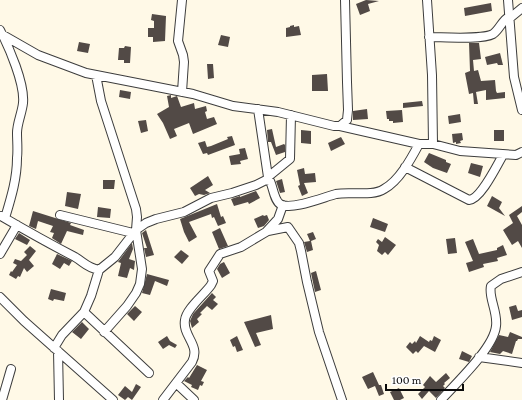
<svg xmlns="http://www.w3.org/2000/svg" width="522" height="400" viewBox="0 0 522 400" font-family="'Crimson Pro',serif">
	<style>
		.building { fill: #524a46 }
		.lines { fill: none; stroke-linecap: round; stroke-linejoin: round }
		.minor-casing { stroke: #3d3d3d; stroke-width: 10 }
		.minor { stroke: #fff; stroke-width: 8 }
	</style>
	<rect width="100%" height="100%" fill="#fff9e7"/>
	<path class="building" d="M366,0l13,1 -11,3 2,7 -10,4 -4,-11z
		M491,3l1,8 -27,5 -1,-8z
		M152,14l14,2 -1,25 -12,1v-5h-5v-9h6v-7l-3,-1z
		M294,25v2l5,-1 2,9 -15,2v-9l4,-1v-1z
		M221,35l9,2 -2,10 -10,-2z
		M79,42l11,2 -2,9 -11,-2z
		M469,43h10l2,16 -8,1 1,11 4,-1 3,11 14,-1 1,11 1,2 8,-1v6l-19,2v-10l-10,2 2,12h-4l-1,-11 -4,1 -4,-21 5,-2z
		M125,46l6,1 -1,16h-6v-3h-6l1,-12h5z
		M500,53l3,12h-5l-1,-2 -10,2 -2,-8z
		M207,64h6l1,14 -6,1z
		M327,74l1,17h-16v-16z
		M120,90l11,2 -1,7 -11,-2z
		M171,95v3l6,-2 4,11 13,-4 1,6 11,-3 1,5 -2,1 2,7 7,-2 3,7 -24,10 -4,-11 -15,6 3,7 -7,3 -7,-16 -6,-9 12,-7 -2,-11z
		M422,101l1,5 -20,2v-5z
		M367,109l1,10 -15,1v-9z
		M402,110l1,12 -10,1v-2h-4v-2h-2l-1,-8z
		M460,114l1,8 -12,2 -1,-8z
		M146,120l2,11 -7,2 -3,-12z
		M272,129l4,18 8,-3 1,1v7l-9,3 -5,-13h-3l-1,-12z
		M301,130l10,1v13l-10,-1z
		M494,130h10v11h-10z
		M462,133l1,7 -3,1 1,2 -5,1v-2l-3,1 -1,-9z
		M232,136l3,9 -27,10 -1,-2 -4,1 -5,-11 7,-2 2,6 4,-1 17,-7 -1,-2z
		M341,137l4,7 -14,7 -3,-8z
		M245,148l3,11 -8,2 1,3 -10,1 -2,-9 11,-2 -1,-5z
		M429,153l17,7v2l5,2 -4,9 -14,-5 -9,-6z
		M471,163l12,3 -3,11 -12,-4z
		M304,168l1,6 10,-1 1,9 -12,1 4,10 -6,3 -4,-10 2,-1 -3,-15z
		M208,176l5,9 -8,5 5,3 -6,2 -5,-1 -4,2 -5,-8z
		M282,179l3,13 -5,1 -4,-12z
		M103,180h12l-1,9h-11z
		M256,191l4,7 -11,6 -1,-2 -14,4 -3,-7 9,-3v1z
		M67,192l14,2 -3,15 -13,-3z
		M492,196l10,6 -3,6 6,8 -18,-10z
		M217,204l4,13 2,-1 3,7 -8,3 -4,-9 -2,1 -1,-4 -22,8 8,15 -8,5 -5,-10 -4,-13z
		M522,206v6l-5,4 5,9v23l-4,-7 -6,4 -9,-15 10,-7 -4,-8z
		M98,207l13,2 -1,9 -13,-1z
		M33,211l38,12 -1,2 14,5 -1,5 -16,-4 -6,13 -9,-6 2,-5 -4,-1 3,-6 -15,-5 -2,8 -7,-3z
		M263,215l1,1 3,-1 2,5 -5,6 -6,2 -4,-9z
		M373,218l15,6 -3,8 -15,-5z
		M220,228l8,18 -9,3 -7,-17z
		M146,230l8,25 -8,2 -2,-9h3l-5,-15z
		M313,232l3,7 -5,2 2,9 -6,2 -3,-10 6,-1 -3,-7z
		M19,233l11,7 -3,5 -12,-6z
		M385,237l11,8 -8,10 -3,-3 -3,3 -5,-4 2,-6 -3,-3 2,-3 4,3z
		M455,238l2,15 -9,1 -2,-15z
		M473,239l6,15 18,-4v-2l6,-3 4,10 -10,3 1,3 -15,3 1,3 -15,5 -3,-9 7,-2 -8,-19z
		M132,243l1,6 -4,10 6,2 -1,9 -4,-2 -3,10 -9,-2 3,-13 -3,-1z
		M30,246l6,5 -7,9 5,6 -7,6 -3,-4 -4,9 -2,-1 -2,3 -7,-4 2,-4 1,1 5,-7 -4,-2 2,-4 6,2 6,-6 -3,-3z
		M181,250l8,6 -7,8 -8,-7z
		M57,254l15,7 -3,5 -5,-3 -4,6 -8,-5z
		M224,262l6,11 -8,5 -5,-9 3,-5z
		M316,271l5,19 -6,2 -4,-19z
		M147,274l22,6 -2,6 -12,-5 -5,14 -8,-2z
		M51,289l15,4 -2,8 -10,-2 -1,2 -5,-2z
		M212,293l4,4 -3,3 5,4 -6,6 -5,-4 -7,7 2,1 -5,5 2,3 -7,6 -2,-7 3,-7z
		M516,305l2,6 4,-1v7l-10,3 -3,-13z
		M135,306l7,6 -8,9 -7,-7z
		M271,315l2,14 -17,4 5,12 -6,2 -11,-25z
		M82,322l7,7 -8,10 -9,-7z
		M510,332l12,5v2h-4l-1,2h-1l-4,13 -9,-3 -3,3 -10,-2 9,-17 9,2z
		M167,336l3,5 7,4 -2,3 -6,-3 -6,4 -5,-7z
		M237,336l6,14 -6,2 -2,-6 -2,1 -3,-7z
		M420,336l9,6 1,-2 2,1 2,-5 7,4 -6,12 -11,-6 -6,7 -2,-2 -3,3 -7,-7 4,-5 2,2 3,-3 1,2z
		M462,351l10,5 -3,6 -10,-3z
		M197,365l10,5 -6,11 3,1 -2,4 -2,-1 -2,5 -7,-3 1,-2 -8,-4 4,-4 1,1z
		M373,372l6,13h2l3,9 -5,2 -4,-10 -7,3 -6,-12z
		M446,373l4,5 -6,5 1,1 -2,2 2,2 -9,10 -7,-7 -7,8 -4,-5 7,-7 -2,-2 7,-9 6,6z
		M136,384l5,3 -9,13 -4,-3 -3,3 -7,-5 7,-9 7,6z
		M399,388l5,10 -4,2h-6l-4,-8z"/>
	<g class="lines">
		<g class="minor-casing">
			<path id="minor" d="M427,0l5,75 1,69
				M508,0l6,77 8,33
				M510,18l12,-10
				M0,30c9,17 25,54 23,73 -1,10 -6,20 -6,30 0,8 1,17 0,25 0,21 -6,40 -12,60
				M3,35l35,20 48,18 107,21 40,12 45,6 56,14h6l7,-6 1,-10 -1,-28 -2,-82
				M429,37c14,0 53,3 64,-3 7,-5 9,-14 17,-18
				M96,75l5,26 35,108 1,8 -1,13 6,39 -2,15 -4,9 -9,13 -23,26
				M182,92l2,-30 -1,-7 -5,-14 4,-41
				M258,109l10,68
				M340,126l79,18h14l27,7 56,4 6,-3
				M405,167l64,33c12,-1 28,-35 34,-45
				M268,180v-3l22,-18 1,-44
				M60,215l73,18
				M1,216c24,14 49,28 74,41 10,6 11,10 24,13
				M268,231l20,-4 11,16 2,8 6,31 12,50 23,68
				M0,254l17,-29
				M0,297l24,24 89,79
				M84,312l65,61
				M54,348l8,-13 22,-23 7,-16 8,-26 16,-13 21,-27 10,-7 10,-4 28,-7 27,-14 21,-5 24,-8 10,-5 4,1c3,6 4,19 10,23 11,7 44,-7 56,-10 14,-3 36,3 48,-5 15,-8 27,-30 35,-45
				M58,351l1,49
				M479,357l43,6
				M176,383l18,17
				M2,400l9,-31
				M163,400l29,-38c9,-17 -10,-26 -7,-42 1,-11 20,-26 26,-35l2,-4 -4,-10 11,-17 21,-7 25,-15 12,-13 5,-14
				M441,400c15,-17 53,-52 55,-74 2,-14 -8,-29 -5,-40l10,-7 21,-7"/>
		</g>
		<use href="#minor" class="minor"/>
	</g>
	<path d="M386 384v6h77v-6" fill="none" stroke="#0a0a0a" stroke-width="2"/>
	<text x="392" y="384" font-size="12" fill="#0a0a0a" stroke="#ffffff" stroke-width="3" paint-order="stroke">100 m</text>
</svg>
